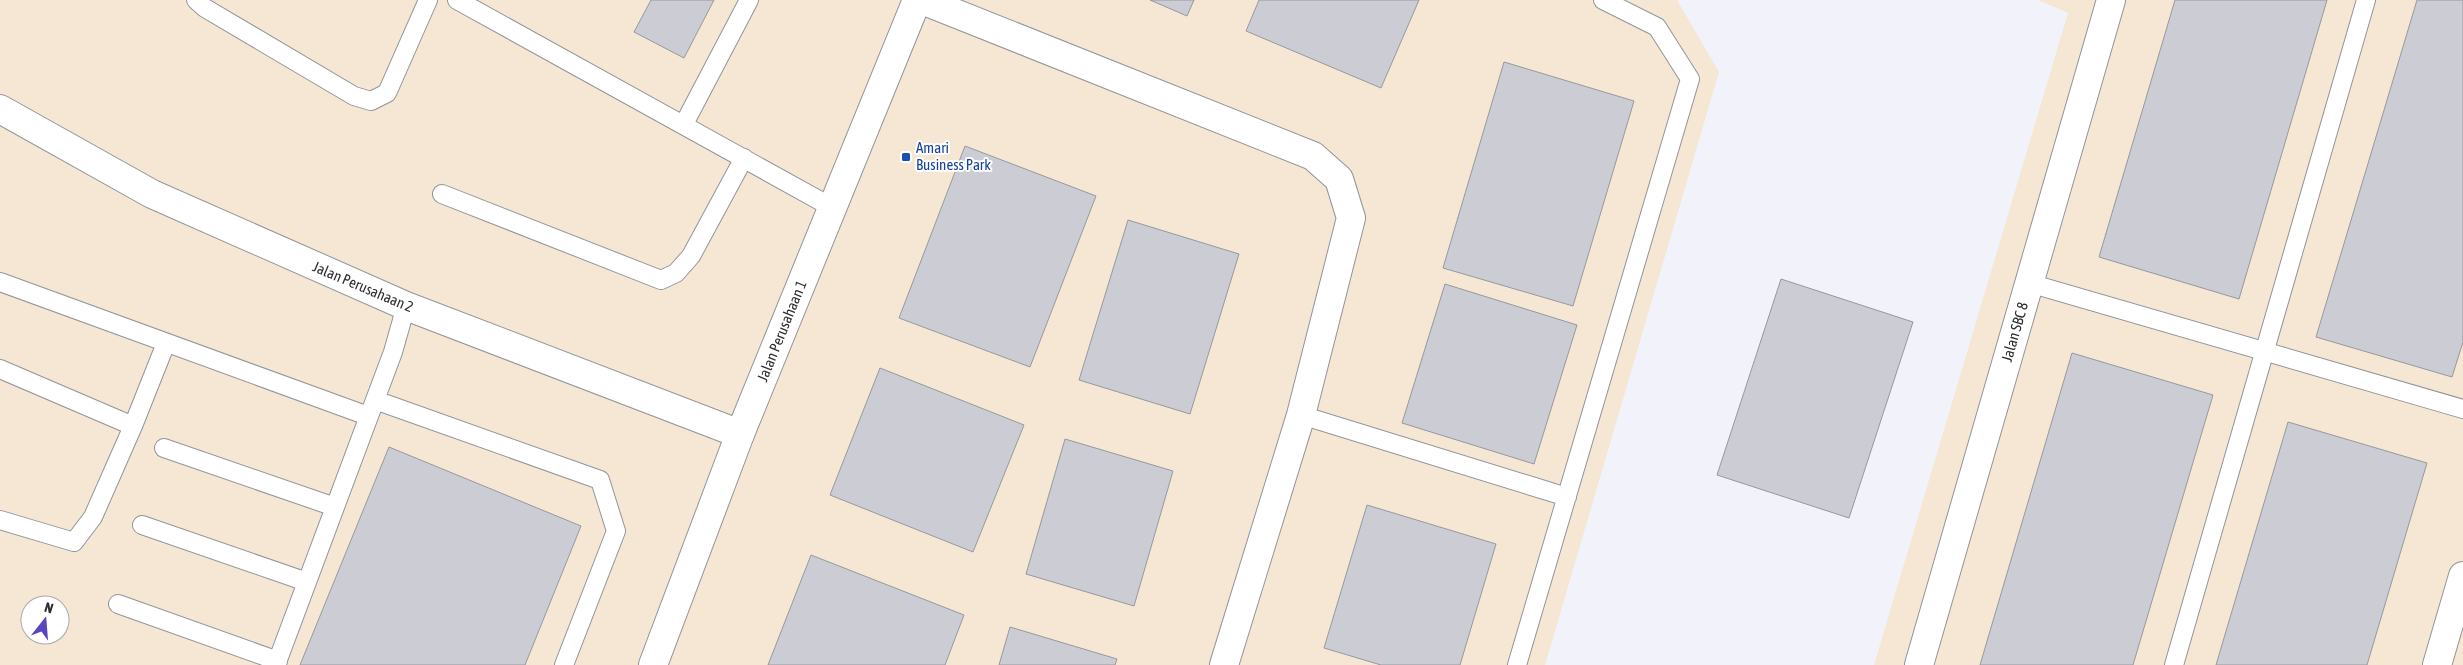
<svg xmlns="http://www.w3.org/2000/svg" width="2463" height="665" viewBox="0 0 2463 665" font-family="'Asap Condensed',sans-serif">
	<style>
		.industrial { fill: #f5e7d3; fill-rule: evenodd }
		.building { fill: #cccdd4; stroke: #96989e }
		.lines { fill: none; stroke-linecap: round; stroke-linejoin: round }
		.service-casing { stroke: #92949b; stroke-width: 20 }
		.minor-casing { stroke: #92949b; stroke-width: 30 }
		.tertiary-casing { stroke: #92949b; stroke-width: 30 }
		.service { stroke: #fff; stroke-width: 18 }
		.minor { stroke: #fff; stroke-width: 28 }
		.tertiary { stroke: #fff; stroke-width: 28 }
		.transit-dot { fill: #1a4fb4; stroke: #fff; stroke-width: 2 }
		.labels { text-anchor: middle; stroke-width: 4; stroke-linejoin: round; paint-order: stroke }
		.transit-label { font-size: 15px; fill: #164399; stroke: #fff; text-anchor: start }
		.street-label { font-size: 15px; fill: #2e2e31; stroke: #fff }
	</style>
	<rect width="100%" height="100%" fill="#f1f2fa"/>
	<path class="industrial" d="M0,0h1677l42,72 -174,593h-1545zM30,605h30v30h-30z
		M2038,0h425v665h-589l194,-652z"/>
	<path class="building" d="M651,0h63l-30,58 -50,-26z
		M1150,0h44l-7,16z
		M1259,0h160l-38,88 -135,-57z
		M2175,0h152l-88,299 -140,-42z
		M2417,0h46v342l-11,35 -136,-40z
		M1504,62l130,39 -61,205 -130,-38z
		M965,146l131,50 -66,171 -131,-49z
		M1128,220l111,34 -49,160 -111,-34z
		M1781,279l132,43 -64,196 -132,-43z
		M1445,284l132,41 -43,139 -132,-41z
		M2072,353l141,42 -80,270h-153z
		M880,368l144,57 -51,127 -143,-57z
		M2288,422l139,41 -60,202h-151z
		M1065,439l108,32 -39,135 -108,-32z
		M389,447l192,79 -56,139h-225z
		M1367,505l129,39 -36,121h-79l-57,-17z
		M811,555l153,60 -19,50h-177z
		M1010,627l107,32 -2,6h-116z"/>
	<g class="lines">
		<g class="service-casing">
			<path id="service" d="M196,0l9,8 149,88 17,5 16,-8 41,-93
				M457,0l376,208
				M684,124l65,-124
				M442,194l219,86 15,-7 15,-17 53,-98
				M0,282l368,134
				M2029,283l434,126
				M0,369l133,57 33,-83
				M375,400l18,-48 13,-46
				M1301,415l266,82
				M164,448l171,59
				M0,520l74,22 19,-25 40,-91
				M142,525l165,57
				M118,604l160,57
				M276,665l99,-265 225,80 16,51 -52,134
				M1517,665l173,-586 -33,-52 -54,-27
				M2174,665l192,-665"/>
		</g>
		<g class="minor-casing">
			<path id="minor" d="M922,0l391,156 26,23 12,39 -50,197 -77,250
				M0,109l152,85 254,112 334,128
				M1919,665l192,-665
				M2437,665l26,-89"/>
		</g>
		<g class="tertiary-casing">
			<path id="tertiary" d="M653,665l87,-231 177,-434"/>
		</g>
		<use href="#service" class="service"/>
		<use href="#minor" class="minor"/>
		<use href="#tertiary" class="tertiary"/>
	</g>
	<rect class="transit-dot" x="901" y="152" width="10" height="10" rx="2.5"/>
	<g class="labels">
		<g class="transit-label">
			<text x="916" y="153">Amari<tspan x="916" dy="17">Business Park</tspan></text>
		</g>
		<g class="street-label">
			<text transform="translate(363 287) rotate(23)" y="5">Jalan Perusahaan 2</text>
			<text transform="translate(782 331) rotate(-68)" y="5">Jalan Perusahaan 1</text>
			<text transform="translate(2015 332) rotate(-74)" y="5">Jalan SBC 8</text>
		</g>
	</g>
	<g transform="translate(45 620) rotate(17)"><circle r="24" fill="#ffffff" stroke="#ababad"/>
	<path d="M0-4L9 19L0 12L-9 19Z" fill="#5746be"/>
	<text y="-8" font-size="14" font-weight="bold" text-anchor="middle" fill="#2e2e31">N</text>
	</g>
</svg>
